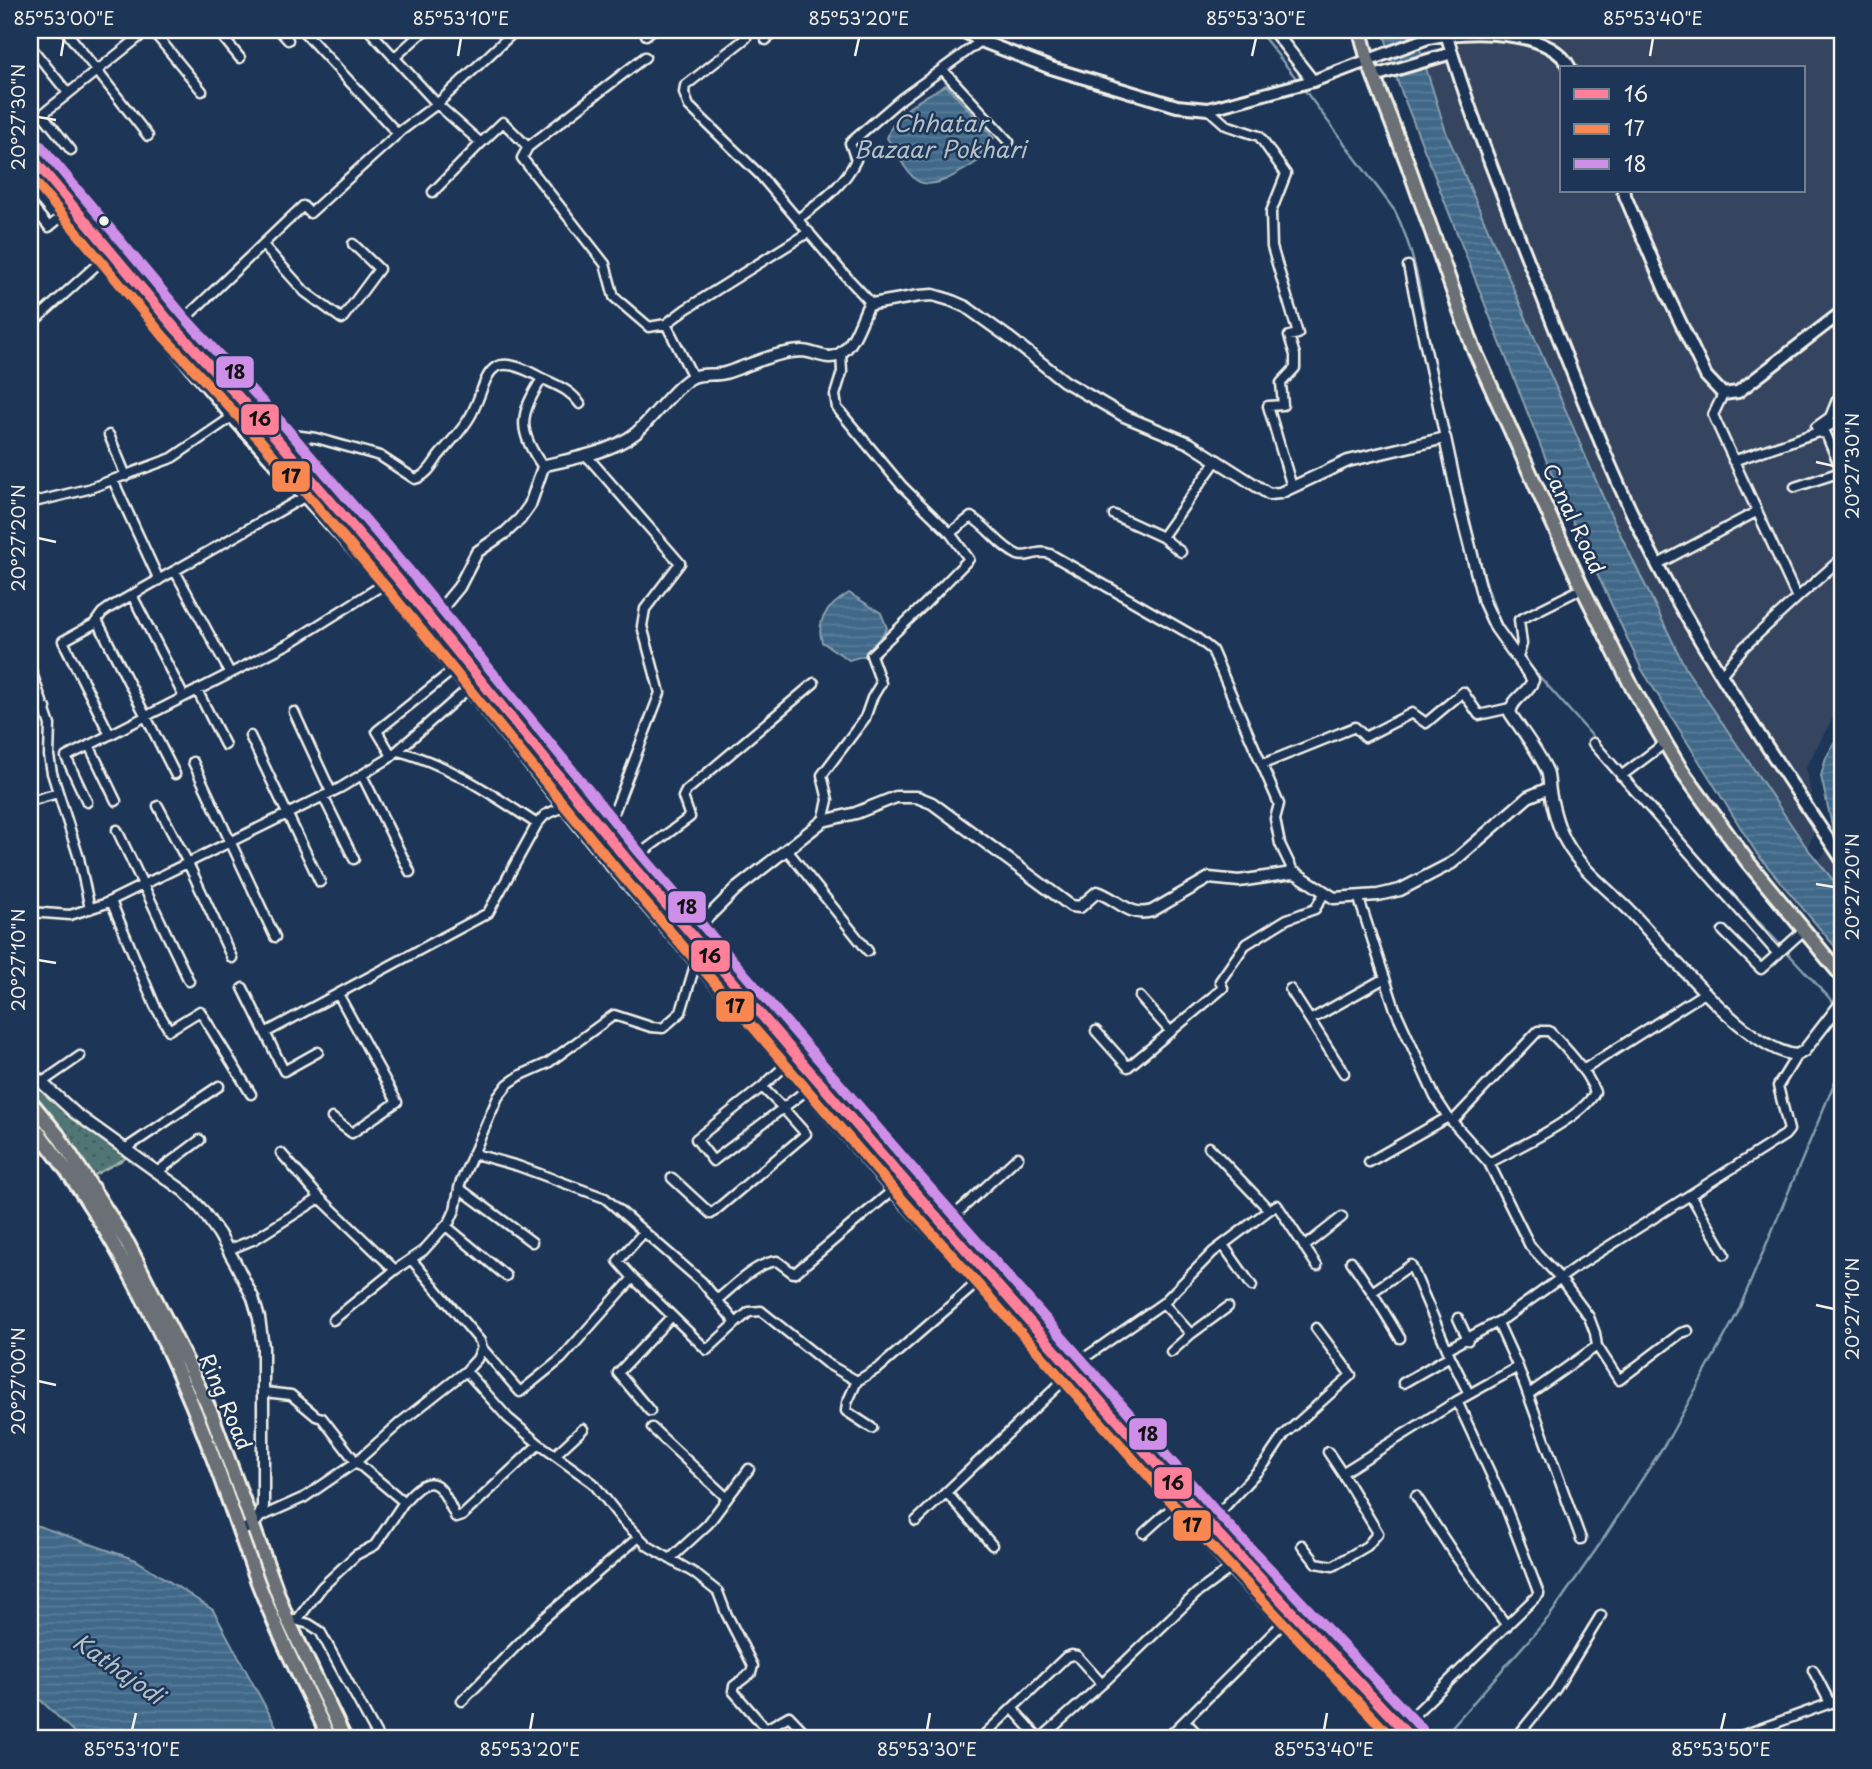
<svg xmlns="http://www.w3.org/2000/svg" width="1872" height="1769" viewBox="0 0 1872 1769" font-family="'Playpen Sans',sans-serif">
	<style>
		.built { fill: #344461; fill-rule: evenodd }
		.park { fill: url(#park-dots); stroke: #a2b2ae; stroke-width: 2 }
		.water { fill: url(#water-rules); stroke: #889fae; stroke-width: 2 }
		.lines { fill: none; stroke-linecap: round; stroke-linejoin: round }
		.stream { stroke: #889fae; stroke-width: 2.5 }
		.minor-casing { stroke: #f4f1e8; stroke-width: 13 }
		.tertiary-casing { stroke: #f4f1e8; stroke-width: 15 }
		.secondary-casing { stroke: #f4f1e8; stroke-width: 16 }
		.primary-casing { stroke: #f4f1e8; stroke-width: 18 }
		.minor { stroke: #1d3557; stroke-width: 8 }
		.tertiary { stroke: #1d3557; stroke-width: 10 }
		.secondary { stroke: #1d3557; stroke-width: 10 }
		.primary { stroke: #6a7074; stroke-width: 12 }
		.bus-1-casing { stroke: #1d3557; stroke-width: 16 }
		.bus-2-casing { stroke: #1d3557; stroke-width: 16 }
		.bus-3-casing { stroke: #1d3557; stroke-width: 16 }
		.bus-1 { stroke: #ff8098; stroke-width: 10 }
		.bus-2 { stroke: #f88751; stroke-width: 10 }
		.bus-3 { stroke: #ce8fe9; stroke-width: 10 }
		.ticks { fill: none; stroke: #f4f1e8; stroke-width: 2.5 }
		.bus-dot { fill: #f4f1e8; stroke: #1d3557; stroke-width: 2.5 }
		.labels { text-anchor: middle; stroke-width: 5; stroke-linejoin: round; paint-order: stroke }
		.street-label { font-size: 21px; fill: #f4f1e8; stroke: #1d3557 }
		.water-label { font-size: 23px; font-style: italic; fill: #b5c1c6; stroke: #1d3557 }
		.line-badge { stroke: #1d3557; stroke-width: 2.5 }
		.pale-badge-label { font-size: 19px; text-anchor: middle; font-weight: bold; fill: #111 }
		.neatline { fill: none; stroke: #f4f1e8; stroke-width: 2.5 }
		.ticks-label { font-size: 18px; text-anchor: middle; fill: #f4f1e8 }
	</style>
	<defs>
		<pattern id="park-dots" width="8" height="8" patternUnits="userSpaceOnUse" patternTransform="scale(1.75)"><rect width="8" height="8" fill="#4f7475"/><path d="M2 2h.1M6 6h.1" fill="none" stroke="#4c5c5b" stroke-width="1.8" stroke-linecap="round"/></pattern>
		<pattern id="water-rules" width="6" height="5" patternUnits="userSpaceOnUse" patternTransform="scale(1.75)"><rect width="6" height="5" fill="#406888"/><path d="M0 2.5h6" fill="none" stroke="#5c7e99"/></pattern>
	</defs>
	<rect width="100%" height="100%" fill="#1d3557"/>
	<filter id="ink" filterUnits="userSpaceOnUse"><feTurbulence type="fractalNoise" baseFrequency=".0143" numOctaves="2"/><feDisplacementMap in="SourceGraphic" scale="14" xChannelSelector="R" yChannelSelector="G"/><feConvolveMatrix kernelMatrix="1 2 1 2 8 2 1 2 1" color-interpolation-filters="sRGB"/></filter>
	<g filter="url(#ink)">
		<path class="built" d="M1469,30h373v671l-36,66 11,60 -10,21 -121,-179 -77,-158 -163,-379 -25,-80 49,-14zM1562,68h242v123h-242z
			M1842,833v58l-24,-29 17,-23z"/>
		<path class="park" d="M30,1078l50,45 46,35 -35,19 -27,-39 -34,-44z"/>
		<path class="water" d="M1383,30h31l32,102 163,379 77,158 121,179 35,43v64l-85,-101 -116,-186 -83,-178 -160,-407z
			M946,85l48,53 -11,9 -3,13c-15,9 -48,34 -65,19 -11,-10 -20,-29 -28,-41 7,-26 37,-41 59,-53z
			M849,593l32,20 6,15 -20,27 -18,5 -27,-18c-7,-24 8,-37 27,-49z
			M1842,730v103l-7,6 -14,-63 5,-18z
			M30,1523l106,37 77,50 70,129h-202l-51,-49z"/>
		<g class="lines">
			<path class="stream" d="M1258,30l41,52
				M1303,88l92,123c23,46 28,99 38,149 8,46 20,90 31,135 11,47 21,95 41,138
				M1523,658l200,225 112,121
				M1441,1739l108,-122 53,-76 68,-105 67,-122 105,-249"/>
			<g class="minor-casing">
				<path id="minor" d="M65,30l83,106
					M152,30l50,61
					M217,30l23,28
					M279,30l9,10
					M302,30l96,104
					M369,30l68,74 44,39 22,-21 25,25 117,-90
					M646,35l6,-5
					M746,38l-61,48 -1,7 5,13 71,69 83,98 29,31
					M766,40l10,-10
					M30,46l38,47
					M394,58l31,-28
					M943,70l66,72
					M1208,109l18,16 33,11 27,38 -15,38 1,35 26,87 -9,2 6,19v13l-14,15 2,22 -15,1 24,81
					M42,114l29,36
					M30,124l118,-94
					M528,147l-6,11 83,106 9,33 35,30 17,-3
					M433,192l48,-49
					M30,204l19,23 14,-12
					M798,219c22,-17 45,-32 58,-59l-6,-17 51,-44 80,-58
					M263,245l42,47 37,27 37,-50 -26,-25
					M1408,266l37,172
					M1834,318l8,14
					M30,325l71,-64
					M175,328l128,-122 7,7 92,-83 35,-26 79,-74
					M841,352l1,20 -7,23 2,13 65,78 48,47 21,-16c17,10 29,30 47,38 10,4 18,-6 32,-1l147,84 15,12 67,154 -4,15 5,25 14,29
					M693,377l-27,-53 20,-15 123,-77
					M542,379c-24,37 -24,52 1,88
					M271,432l45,6 64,18 35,23c11,-3 17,-13 23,-22 11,-14 25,-27 33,-42 18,-34 13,-68 65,-40 17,10 32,12 44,29
					M1818,432l-2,-5 14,-10 7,-17 5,-6
					M1818,432l24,-13
					M109,435l17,41
					M586,455l94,108 -35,46 -3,17 18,67 -45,117 -12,20
					M1733,461l85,-29 8,2 16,38
					M113,480l46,100
					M1795,487l46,-15
					M30,503l58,-14 84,-31 60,-41
					M1114,515l48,22 55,-77
					M1162,537l19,15
					M1658,564l98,-52
					M175,571l55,102
					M132,595l52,102
					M1797,598l45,-40
					M97,620l78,154
					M1517,659l5,-15 -3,-24 64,-32
					M30,667l20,58 -1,31 3,17 27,85 11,51
					M1721,675l23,-28 53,-49 -84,-183 10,-21
					M197,690l28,55
					M30,712l16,-4
					M294,712l37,80
					M110,735l-47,-94 31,-17 8,-11 7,-5 197,-112
					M250,736l70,146
					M1593,743l185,211
					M89,745l27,56
					M398,751c53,14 93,43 139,73
					M392,756l-15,-25 76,-61
					M193,762l82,175
					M1263,764l92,-37 10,10 47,-24 14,10 37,-31 16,23 31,-7
					M362,775l48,97
					M1621,776l44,-33
					M323,796l31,63
					M30,801l28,-8
					M87,802l-21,-45 224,-114 94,-59
					M158,806l30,57 44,95
					M823,821l5,-21 -6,-25 43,-57 7,-20 9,-15 -10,-28 53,-50 45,-46 -19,-26
					M117,830l72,151
					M787,850l81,101
					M629,862l61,-45 -7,-20 3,-6 128,-108
					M1358,896l37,113 40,88 13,20 41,46 41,83 30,32 29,39 6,16 2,13
					M111,901l44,105 14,24 31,-19 51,83
					M30,912l40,3 34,-11 236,-116 48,-29 82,-72
					M1723,931l38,38 43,-39
					M243,988l41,83 34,-19
					M1290,989l20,31 75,-42
					M1140,997l31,35
					M1310,1020l34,53
					M1096,1031l32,36 95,-79 -3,-7 25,-36 42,-26 28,-10 9,-15
					M265,1033l223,-120 49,-89 8,-9 20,-9
					M1583,1070l123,-78
					M41,1083l39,-27
					M762,1087l-66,52 17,22 70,-53 -21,-21 35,-32
					M332,1118l20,15 45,-31 -59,-108
					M1453,1121l85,-90h11c17,17 37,38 46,61 -12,26 -79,56 -106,71
					M125,1149l94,-63
					M281,1153l39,45
					M475,1154l43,12 87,32 97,84 34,41 13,-11 12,-1 65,52 31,18
					M1369,1162l79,-45
					M157,1172l43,-32
					M672,1178l39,36 95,-80 -23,-26 25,-19
					M459,1188l73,54
					M1691,1196l34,58
					M1269,1210l8,-5 40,61
					M944,1225l74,-68
					M446,1226l60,50
					M1223,1245l29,41
					M1304,1247l38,-30
					M228,1250l27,-11 65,-41 75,72 -62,50
					M1351,1261l21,31 39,-27 36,84 58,-31 71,-51 209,-132 4,-5 -11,-44 19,-31
					M395,1270l16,-11
					M633,1278l-15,-17 26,-29
					M1372,1292l28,46
					M717,1300c17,-14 38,-37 60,-39l16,12 3,-1 97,-82
					M1163,1303l28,31 37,-27
					M1458,1318l10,22
					M1498,1323l20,44
					M482,1348l38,44 41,-33 72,-81 74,72 29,-27
					M1171,1352l20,-18
					M1450,1356l19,38
					M466,1371l42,47 31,26 54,39 30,38 25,25 46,27 24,19 8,21 27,53 -2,7 -17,13 -1,5 33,38 -3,10
					M1403,1383l47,-27 -3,-7
					M264,1392l27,3 25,21 6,2 34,44 48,40 -29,43 -19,10 -34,32 -25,33
					M1529,1394l68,-48 22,34 62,-47 7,-2
					M650,1411l-32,-38 54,-57
					M652,1428l75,70
					M872,1428l-26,-17 1,-8 10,-22 23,-14 98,-85
					M1328,1452l14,21 115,-72
					M555,1455l28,-26
					M946,1492l46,53
					M1416,1496l38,58 53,72
					M404,1502c30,-35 37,-16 52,16l6,-2 77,-72
					M258,1518l47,-21 51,-35 45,-40 65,-51 11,-12 5,-11 -2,-7 -69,-82 12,-8 27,-30 5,-11 5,-26 38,-87 10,-13 13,-9 27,-12 66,-48 37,12 12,1 18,-16 15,-50
					M916,1521l148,-141 6,-12 93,-65 50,-51 56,-42 -60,-63
					M1209,1524l56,-61 19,-28 67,-60 -35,-47
					M1144,1533l31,-28
					M1302,1545l14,18 17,3 34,-20 11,-13 -36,-60
					M670,1559l38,-35 41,-55
					M295,1620l14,4 11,7 59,108
					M1813,1670l17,33
					M462,1701l81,-82 96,-82
					M1012,1708l28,31
					M1185,1721l17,18
					M1399,1726l18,-14 122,-118 -34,-89 -48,-104 61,-34 63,172
					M766,1729l23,-13 22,23
					M983,1736l83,-79 6,-2 5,1 25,28
					M1040,1739l62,-55 95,-91 34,-25
					M1166,1739l117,-116
					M1515,1739l40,-49 46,-75
					M1732,1739l110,-40"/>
			</g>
			<g class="tertiary-casing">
				<path id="tertiary" d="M1273,30l40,51
					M431,621l28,-34 18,-35 29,-20 14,-13 10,-14 13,-38 3,-2c30,-7 65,-13 90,-32 15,-13 42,-50 57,-56 10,-4 22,-1 32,-4 26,-8 49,-21 77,-22 11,0 25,10 36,4 16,-9 23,-34 30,-49l4,-2 47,-8 14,-1 17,5 16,7 42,30 56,44 60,35 65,27 80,51 11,-1 68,-32 97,-23 15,70 24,94 12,26 37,52c-4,13 -21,18 -23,33 12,18 28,38 37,58 2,6 2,14 3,21 3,16 8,36 16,50 15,27 39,45 61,66 37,37 118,143 170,147l7,-4 38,-49
					M691,934l45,-45 87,-68 33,-8 40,-16h21l15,6 139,103 9,1 17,-15c20,6 32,26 55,19l57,-33 30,3 53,-8 5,1 37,24 44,-3 22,-5 52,-27 76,-66 21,-9
					M30,1072l45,41 110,79 17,18 17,24 17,30 17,34 6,20 4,29v159c-3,14 -10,20 -23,25"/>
			</g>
			<g class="secondary-casing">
				<path id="secondary" d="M961,30l20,11 70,27 126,38 31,3 105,-28 115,-43c37,-8 123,-10 142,30
					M1445,30c25,87 61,173 94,258 39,99 77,201 128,295 53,96 115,186 175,277
					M1374,76l78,-23
					M30,155l145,173 96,104 126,146 232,284 269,311 311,351 203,215
					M30,174l202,243 146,159 234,290 174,198 107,126 85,92 253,286 166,171
					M1623,191l42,99 41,86 17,18 15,-2 104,-80"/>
			</g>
			<g class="primary-casing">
				<path id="primary" d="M1360,30l8,31 39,101 66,185 107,236 53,106 47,79 67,93 95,115
					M30,1101l28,34 70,109 59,118 25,53 74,201 59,123
					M30,1122c74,91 127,196 171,304 21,52 38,107 58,159 21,53 46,103 71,154"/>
			</g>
			<use href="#minor" class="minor"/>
			<use href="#tertiary" class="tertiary"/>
			<use href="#secondary" class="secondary"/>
			<use href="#primary" class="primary"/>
			<g class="bus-1-casing">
				<path id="bus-1" d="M30,155l145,173 96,104 126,146 232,284 269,311 311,351 203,215"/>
			</g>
			<g class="bus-2-casing">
				<path id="bus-2" d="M30,176l134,161 97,104 125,146 232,284 269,311 312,351 194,206"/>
			</g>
			<g class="bus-3-casing">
				<path id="bus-3" d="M41,146l145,173 96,104 126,146 232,284 269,311 310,351 203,214"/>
			</g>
			<use href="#bus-1" class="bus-1"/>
			<use href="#bus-2" class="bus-2"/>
			<use href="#bus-3" class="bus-3"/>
		</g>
	</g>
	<path class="ticks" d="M61,56l3,-18M458,56l3,-18M855,56l4,-18M1252,56l4,-18M1650,56l3,-18M38,117l18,3M1816,462l18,4M38,538l18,4M1816,884l18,3M38,960l18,3M1816,1305l18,4M38,1381l18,4M132,1730l4,-17M530,1730l3,-17M927,1730l3,-17M1324,1730l3,-17M1721,1730l4,-17"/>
	<circle class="bus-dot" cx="104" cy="221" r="6"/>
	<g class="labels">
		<g class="street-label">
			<text transform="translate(1573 519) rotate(65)" y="7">Canal Road</text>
			<text transform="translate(225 1402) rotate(67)" y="7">Ring Road</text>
		</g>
		<g class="water-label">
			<text x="940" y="132">Chhatar<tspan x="940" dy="26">Bazaar Pokhari</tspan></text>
			<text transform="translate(118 1669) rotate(35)" y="8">Kathajodi</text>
		</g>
	</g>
	<g class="line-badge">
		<rect x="215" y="355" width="40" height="34" rx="7" fill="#ce8fe9"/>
		<rect x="240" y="403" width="40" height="33" rx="7" fill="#ff8098"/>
		<rect x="271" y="460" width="40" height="33" rx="7" fill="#f88751"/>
		<rect x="667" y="890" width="40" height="34" rx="7" fill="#ce8fe9"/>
		<rect x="690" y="939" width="41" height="34" rx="7" fill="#ff8098"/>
		<rect x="715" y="990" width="40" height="33" rx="7" fill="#f88751"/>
		<rect x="1128" y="1417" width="40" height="34" rx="7" fill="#ce8fe9"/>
		<rect x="1153" y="1466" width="40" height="34" rx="7" fill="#ff8098"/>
		<rect x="1172" y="1509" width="40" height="33" rx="7" fill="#f88751"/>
	</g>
	<g class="pale-badge-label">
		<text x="235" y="379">18</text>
		<text x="260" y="426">16</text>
		<text x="291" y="483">17</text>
		<text x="687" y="914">18</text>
		<text x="710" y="963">16</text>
		<text x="735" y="1013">17</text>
		<text x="1148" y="1441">18</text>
		<text x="1173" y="1490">16</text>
		<text x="1192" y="1532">17</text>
	</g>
	<rect width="1872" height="1769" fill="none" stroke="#1d3557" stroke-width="77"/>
	<rect x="1560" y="66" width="245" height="126" fill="#1d3557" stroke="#738091" stroke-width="2"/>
	<rect x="1574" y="89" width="35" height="10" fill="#ff8098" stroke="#738091" stroke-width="2"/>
	<text x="1624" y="102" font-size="21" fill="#f4f1e8">16</text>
	<rect x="1574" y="124" width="35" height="10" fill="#f88751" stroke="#738091" stroke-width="2"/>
	<text x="1624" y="136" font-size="21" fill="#f4f1e8">17</text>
	<rect x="1574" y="159" width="35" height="10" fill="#ce8fe9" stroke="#738091" stroke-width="2"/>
	<text x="1624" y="172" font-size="21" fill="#f4f1e8">18</text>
	<rect x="38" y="38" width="1796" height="1692" class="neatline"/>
	<g class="ticks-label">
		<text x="64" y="25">85°53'00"E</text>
		<text x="461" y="25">85°53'10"E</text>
		<text x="859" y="25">85°53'20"E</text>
		<text x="1256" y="25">85°53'30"E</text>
		<text x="1653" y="25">85°53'40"E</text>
		<text transform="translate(19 117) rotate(-90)" y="6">20°27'30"N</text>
		<text transform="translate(1853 466) rotate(-90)" y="6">20°27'30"N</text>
		<text transform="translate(19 538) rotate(-90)" y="6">20°27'20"N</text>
		<text transform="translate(1853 887) rotate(-90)" y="6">20°27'20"N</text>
		<text transform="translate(19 960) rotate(-90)" y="6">20°27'10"N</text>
		<text transform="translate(1853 1309) rotate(-90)" y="6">20°27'10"N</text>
		<text transform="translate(19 1381) rotate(-90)" y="6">20°27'00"N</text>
		<text x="132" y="1756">85°53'10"E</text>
		<text x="530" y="1756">85°53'20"E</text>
		<text x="927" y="1756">85°53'30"E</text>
		<text x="1324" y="1756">85°53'40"E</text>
		<text x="1721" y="1756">85°53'50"E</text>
	</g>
</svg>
